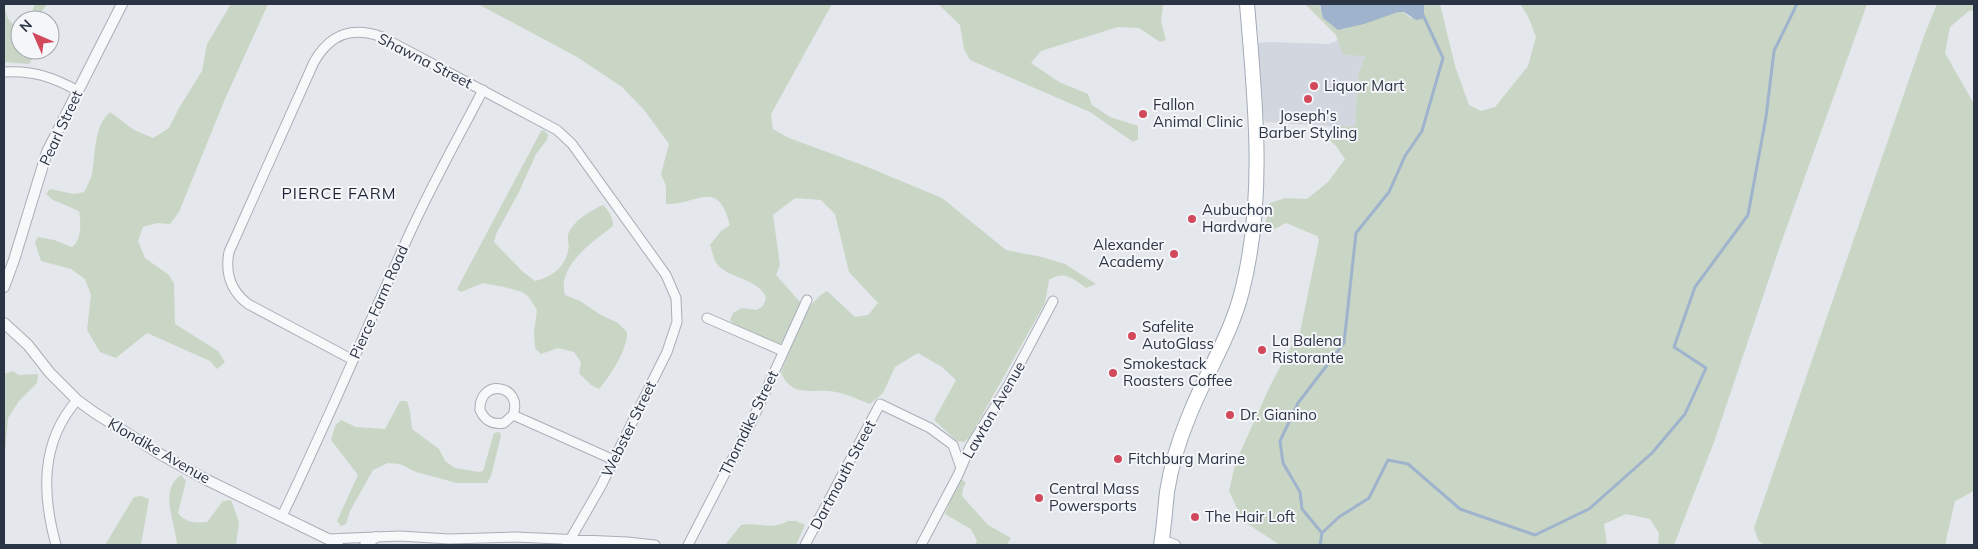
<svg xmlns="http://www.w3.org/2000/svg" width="1978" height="549" viewBox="0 0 1978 549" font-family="Mulish,sans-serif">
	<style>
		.built { fill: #d2d6de }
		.green { fill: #c9d6c5 }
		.water { fill: #9fb4cc }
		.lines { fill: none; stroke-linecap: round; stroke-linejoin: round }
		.stream { stroke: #9fb4cc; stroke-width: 3 }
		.minor-casing { stroke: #a9aeb7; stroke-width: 11 }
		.tertiary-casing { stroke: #a9aeb7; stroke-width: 12 }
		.primary-casing { stroke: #a3abb8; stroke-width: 16 }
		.minor { stroke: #f7f8fa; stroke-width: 9 }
		.tertiary { stroke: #f7f8fa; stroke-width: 10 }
		.primary { stroke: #fff; stroke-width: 14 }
		.poi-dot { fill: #d1495b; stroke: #f4f6f9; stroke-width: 2 }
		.labels { text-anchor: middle; stroke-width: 4; stroke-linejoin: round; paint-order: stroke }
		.street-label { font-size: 15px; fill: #2b3445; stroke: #f4f6f9 }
		.poi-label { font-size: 15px; fill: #2b3445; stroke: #f4f6f9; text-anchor: start }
		.neighbourhood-label { font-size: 16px; letter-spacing: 1px; fill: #1d2536; stroke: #f4f6f9 }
	</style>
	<rect width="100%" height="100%" fill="#e4e7ec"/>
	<path class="built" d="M1338,40l6,14 21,2 -7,19 -3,53 -90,-6 -2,-8 -5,-71 10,-1 61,2z"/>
	<path class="green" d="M4,4c2,10 4,22 16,21v25h14l-1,8 -4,6 -25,-2z
		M35,4h12l-5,7 -2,9h-11z
		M231,4h37l-43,95 -46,113 -9,12 -13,-1 -14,4 -5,14 7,17 24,17 5,9 1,40 43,27 7,11 -8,7 -7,-8 -63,-28 -31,25 -16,-6 -13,-22 4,-35 -6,-16 -14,-10 -30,-8 -6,-19 3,-5 16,3 18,7c10,-7 9,-25 7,-36l-26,-11 -7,-6 4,-5 24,5 10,-2c3,-5 6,-11 8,-18 4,-20 1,-47 18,-62l24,18 19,8 16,-10 10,-20 23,-37 5,-27z
		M478,4h354l-61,110 2,15 16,9 76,28 77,32 64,52 36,7 23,7 31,20 -10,4c-13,-9 -21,-18 -37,-8l-4,23 -75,134 -6,5 -7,-1 -23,-21 22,-40 -14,-13 -24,-14 -23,14 -12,26 -13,11c-11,-4 -23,-10 -34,-12 -22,-5 -42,8 -55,-19 10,-25 22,-70 46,-82l28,26 13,-2 10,-12 -29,-31 -14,-58 -14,-14 -26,-2 -22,17 7,50 -4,10 25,28 -18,38 -4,4 -44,-19 -5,-6 3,-7 9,-5 15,2 6,-4 3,-8c-7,-21 -41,-19 -51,-37 -2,-5 -3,-11 -5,-16l11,-14 9,-6c-13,-48 -31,-20 -64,-21v-18l-5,-12 8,-30 -24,-33 -23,-24 -45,-30z
		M938,4h225l-2,18 5,18 -6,2 -21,-14 -21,-1 -77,24 -10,12 28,19 29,12 4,11 18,12 28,9v13l-5,3 -43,-30 -120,-52 -6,-11 -4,-24z
		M1305,4h15v4l23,21 55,-17h5l8,6 13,-3v-11h16l15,62 14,39 12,6 14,-4 33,-41 8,-29 -8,-21 -8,-12h347l-86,239 -67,199 -40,103h-16l1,-12 -9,-14 -24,-5 -22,10 3,21h-327l-37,-24 -14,-30 6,-27 35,-78 24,-45 5,-4 20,-97 -2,-4 -31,-13 -11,6 -10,-4 5,-22 15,-5 22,1 21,-17 17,-23 -9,-13 -8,-7 5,-13 22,1 3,-52 7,-19 -22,-1 -7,-20z
		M1937,4h37v6l-5,1 -19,16 -5,26 29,51v387l-19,10 -9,39v5h-182l-6,-5 -4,-12 170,-492z
		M544,130l4,5 -1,5 -11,14 -17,38 -23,42 -2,8 28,29 13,10c16,-4 29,-12 33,-30 2,-6 -2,-13 1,-19 6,-12 22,-22 34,-27 6,6 10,12 10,21 -19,15 -57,40 -48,69l15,6 19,13 19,9 9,9c1,17 -17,44 -28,57l-8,-4 -12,-12 2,-11 -7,-10 -16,-4 -17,6 -6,-6 -1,-15 3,-23 -9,-14 -6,-4 -18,-5 -21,-4 -22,9 -4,-3 84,-158z
		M13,371l6,4 19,-1 -1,9 -18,18 -11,17 -4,47 1,-71 -1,-20z
		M400,401h7l3,10 2,18 27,20 6,12 10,7 24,4 4,-1 11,-38 6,-1 1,4 -10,40 -4,7h-30l-41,-11 -16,-8 -12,-1 -15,7 -23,41 -4,13 -5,2 -4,-5 21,-46 -27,-35 4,-14 6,-6 15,7 29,2z
		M181,475l5,6 -8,32c7,10 18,10 29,9l16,-21 8,-1 8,22 -3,23h-59c-1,-21 -19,-55 4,-70z
		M959,477l7,6 -3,5 -1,8 26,29 23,13 -4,7h-32l2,-4 -6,-12 -26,-15z
		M141,496l8,3 -8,46h-36l29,-48z
		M788,521h8l9,4 -9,20h-71l16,-20c19,-3 29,6 47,-4z"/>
	<path class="water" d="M1320,4h104v11l-2,4 -6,1 -12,-8h-6l-34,12 -26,6 -15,-12z"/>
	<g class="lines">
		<path class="stream" d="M1322,533l17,-16 30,-19 19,-38 20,4 52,45 75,26 54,-26 63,-56 33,-39 21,-46 -32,-21 21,-60 53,-72 18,-98 8,-66 23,-47
			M1320,545l2,-12 -20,-24 -2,-17 -17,-29 -3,-22 18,-38 46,-60 12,-110 33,-41 16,-36 17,-25 21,-73 -21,-45"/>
		<g class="minor-casing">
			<path id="minor" d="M4,72c28,-2 49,5 74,19
				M707,318l76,33
				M353,360l-105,-56c-18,-14 -23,-31 -19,-52l85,-190c16,-28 38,-36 68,-25l175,93 15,14 94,131 10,23 1,24 -10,30 -11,22 -55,112 -34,59
				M513,415l-9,8c-12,2 -19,-2 -24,-13 -1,-33 44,-25 33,5l101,45
				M282,516c43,-89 81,-180 122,-270 23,-53 52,-104 79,-156
				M328,539l72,-3 49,3 66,-2 112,5 28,3
				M56,545c-14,-51 -16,-102 21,-145
				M688,545l64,-124 55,-121
				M805,545l75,-141 50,24 23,17 8,23
				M921,545l37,-70 12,-28 38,-61 45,-85"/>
		</g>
		<g class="tertiary-casing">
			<path id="tertiary" d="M4,287l10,-27 33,-108 75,-148
				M4,323l24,22 22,28 27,27 18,13 65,41 45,25 123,60 10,6
				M1162,540l13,5
				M365,545l11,-8"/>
		</g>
		<g class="primary-casing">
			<path id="primary" d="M1161,545c3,-17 4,-35 6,-53 4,-26 12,-52 22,-76 17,-43 42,-81 53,-125 24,-94 13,-192 5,-287"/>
		</g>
		<use href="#minor" class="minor"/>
		<use href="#tertiary" class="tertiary"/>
		<use href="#primary" class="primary"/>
	</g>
	<g class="poi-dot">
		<circle cx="1314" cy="86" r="5"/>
		<circle cx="1308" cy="99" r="5"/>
		<circle cx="1143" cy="114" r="5"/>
		<circle cx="1192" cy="219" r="5"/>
		<circle cx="1174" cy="254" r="5"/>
		<circle cx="1132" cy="336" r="5"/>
		<circle cx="1262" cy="350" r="5"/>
		<circle cx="1113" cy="373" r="5"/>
		<circle cx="1230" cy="415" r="5"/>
		<circle cx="1118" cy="459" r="5"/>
		<circle cx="1039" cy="498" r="5"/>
		<circle cx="1195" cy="517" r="5"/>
	</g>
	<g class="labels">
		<g class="street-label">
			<text transform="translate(425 61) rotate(27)" y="5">Shawna Street</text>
			<text transform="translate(61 128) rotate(-65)" y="5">Pearl Street</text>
			<text transform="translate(379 302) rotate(-66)" y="5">Pierce Farm Road</text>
			<text transform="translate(994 410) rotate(-60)" y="5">Lawton Avenue</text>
			<text transform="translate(749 423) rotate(-64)" y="5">Thorndike Street</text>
			<text transform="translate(629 429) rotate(-64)" y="5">Webster Street</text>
			<text transform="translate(159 451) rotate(30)" y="5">Klondike Avenue</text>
			<text transform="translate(843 475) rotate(-62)" y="5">Dartmouth Street</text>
		</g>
		<g class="poi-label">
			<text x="1324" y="91">Liquor Mart</text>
			<text x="1153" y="110">Fallon<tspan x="1153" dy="17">Animal Clinic</tspan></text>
			<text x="1308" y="121" text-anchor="middle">Joseph's<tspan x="1308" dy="17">Barber Styling</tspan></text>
			<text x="1202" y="215">Aubuchon<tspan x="1202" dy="17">Hardware</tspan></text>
			<text x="1164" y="250" text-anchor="end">Alexander<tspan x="1164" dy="17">Academy</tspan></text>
			<text x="1142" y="332">Safelite<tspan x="1142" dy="17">AutoGlass</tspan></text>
			<text x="1272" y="346">La Balena<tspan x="1272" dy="17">Ristorante</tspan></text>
			<text x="1123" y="369">Smokestack<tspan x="1123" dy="17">Roasters Coffee</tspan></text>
			<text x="1240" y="420">Dr. Gianino</text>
			<text x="1128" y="464">Fitchburg Marine</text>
			<text x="1049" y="494">Central Mass<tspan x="1049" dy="17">Powersports</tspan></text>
			<text x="1205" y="522">The Hair Loft</text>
		</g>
		<g class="neighbourhood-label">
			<text x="339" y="199">PIERCE FARM</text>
		</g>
	</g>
	<rect width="1978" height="549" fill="none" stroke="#2b3445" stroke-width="10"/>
	<g transform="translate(35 35) rotate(315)"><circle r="24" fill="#f4f6f9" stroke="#a4a8b1"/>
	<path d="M0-4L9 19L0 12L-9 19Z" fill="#d1495b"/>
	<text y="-8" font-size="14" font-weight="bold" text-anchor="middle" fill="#2b3445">N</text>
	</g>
</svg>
